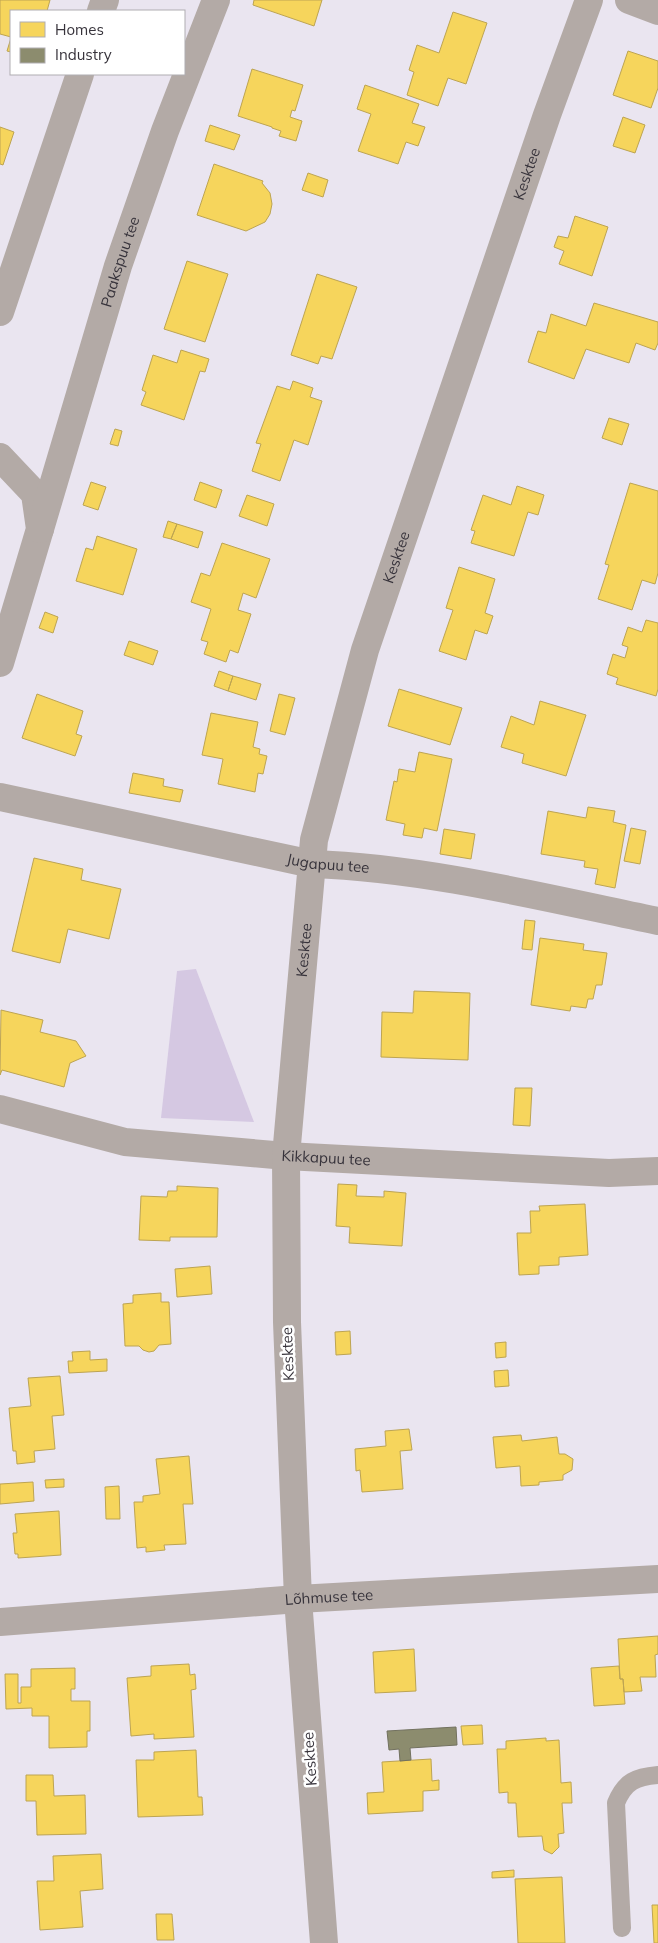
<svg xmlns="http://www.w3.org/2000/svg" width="658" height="1943" viewBox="0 0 658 1943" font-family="Mulish,sans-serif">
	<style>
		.green { fill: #d5c8e2 }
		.homes { fill: #f6d55c; stroke: #bda452 }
		.industry { fill: #8c8c6e; stroke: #72715f }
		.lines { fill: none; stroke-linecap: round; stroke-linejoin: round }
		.service { stroke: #b3aaa6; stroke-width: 18 }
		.minor { stroke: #b3aaa6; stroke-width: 28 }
		.labels { text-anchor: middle; stroke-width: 5; stroke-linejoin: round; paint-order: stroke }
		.street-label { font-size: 15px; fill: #37333b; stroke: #fff }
	</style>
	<rect width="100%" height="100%" fill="#eae5f0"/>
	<path class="green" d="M196,969l58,153 -93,-4 16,-147z"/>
	<path class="homes" d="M0,0h50l-3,11h-36v26l-11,-3z
		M254,0h68l-8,26 -61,-21z
		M453,12l34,11 -21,61 -18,-6 -10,28 -31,-11 7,-23 -5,-2 8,-25 22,8z
		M11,38v14l-4,-1z
		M628,51l30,10v27l-7,20 -38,-13z
		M252,69l51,16 -8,26 -3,-1 -2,7 12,4 -6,20 -17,-5 2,-5 -9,-3v-1l-34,-11z
		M365,85l54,19 -7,19 13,4 -7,19 -12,-4 -8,22 -40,-13 13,-37 -14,-5z
		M623,117l22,8 -10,28 -22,-7z
		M210,125l30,10 -6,15 -29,-9z
		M0,127l14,5 -11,33 -3,-1z
		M214,164l49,17 -1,2 8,10 2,11 -2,10 -5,8 -19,9 -49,-16z
		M308,173l20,7 -5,17 -21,-7z
		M575,216l33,11 -16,49 -33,-12 5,-13 -10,-4 4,-11 10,2z
		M187,261l41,13 -23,68 -41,-13z
		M317,274l40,13 -25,72 -11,-3 -3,8 -27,-9z
		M594,303l64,19v21l-3,7 -19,-7 -7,20 -43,-14 -12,30 -46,-17 10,-31 8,2 5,-19 35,12z
		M181,350l28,9 -4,13 -5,-1 -16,49 -43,-15 5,-13 -4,-2 11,-35 24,8z
		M293,381l20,7 -3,9 12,4 -14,44 -14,-5 -14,41 -28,-10 9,-27 -5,-1 21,-57 13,4z
		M609,418l20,6 -7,21 -20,-7z
		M115,429l7,2 -4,15 -8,-2z
		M91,482l15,5 -8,23 -15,-5z
		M200,482l22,8 -6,18 -22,-8z
		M630,483l28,8v82l-3,11 -13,-4 -10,30 -34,-11 11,-34 -4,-1z
		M517,486l27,9 -6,20 -10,-3 -14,44 -43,-13 4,-12 -4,-1 12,-35 28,10z
		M247,495l27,9 -7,22 -28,-10z
		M168,521l9,3 -6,15 -8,-2z
		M177,524l26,8 -5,16 -27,-9z
		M97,536l40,13 -14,46 -47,-14 10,-33 7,2z
		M222,543l48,16 -14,39 -13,-5 -5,17 13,4 -13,39 -8,-3 -4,12 -22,-8 4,-12 -7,-2 10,-31 -20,-7 10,-29 9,3z
		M459,567l36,12 -10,34 8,3 -6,18 -12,-4 -9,30 -27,-9 14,-41 -7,-2z
		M45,612l13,5 -5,16 -14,-5z
		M646,620l12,3v66l-2,7 -40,-12 2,-6 -11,-4 6,-20 12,4 3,-11 -6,-2 6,-18 14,5z
		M129,641l29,10 -5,14 -29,-10z
		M219,671l14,5 -5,15 -14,-5z
		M233,676l28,8 -5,16 -28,-9z
		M399,689l63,19 -12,37 -62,-19z
		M37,694l46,17 -7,23 6,2 -7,20 -53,-18z
		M279,694l16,4 -10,37 -15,-4z
		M540,701l46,14 -20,61 -44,-13 2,-9 -23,-7 10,-31 23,9z
		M211,713l47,9 -5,25 7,2 -1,5 8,2 -4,18 -5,-1 -3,19 -37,-8 5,-25 -21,-4z
		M419,752l33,7 -15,72 -13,-3 -2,10 -19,-3 2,-11 -19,-4 8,-39 3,1 2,-13 16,3z
		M133,773l31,6 -1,7 20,4 -3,12 -51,-9z
		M588,807l27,4 -2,11 13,3 -11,63 -20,-4 3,-15 -14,-2 1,-6 -44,-7 7,-43 38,7z
		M631,828l15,3 -6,33 -16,-3z
		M444,829l31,5 -4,25 -31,-5z
		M34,858l49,11 -2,11 40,9 -12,50 -41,-10 -8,34 -48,-12z
		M525,920l10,1 -3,29 -10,-1z
		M540,938l44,6 -1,6 24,3 -5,32h-6l-3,14h-5l-2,9 -15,-2 -1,5 -39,-6z
		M414,991l56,2 -2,67 -87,-3 1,-45 31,1z
		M1,1010l42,10 -3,12 36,9 10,15 -16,7 -6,24 -62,-17 -2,5z
		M515,1088h17l-2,38 -17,-1z
		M338,1184l19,1 -1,11 28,1v-6l22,2 -4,53 -53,-3 1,-16 -14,-1z
		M177,1186l41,2 -1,49h-47v4l-31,-1 2,-44 26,1 1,-6h9z
		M585,1204l3,51 -29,2v8l-20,1v8l-20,1 -2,-42h14l-1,-22h10l-1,-5z
		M210,1266l2,28 -35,3 -2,-28z
		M161,1293v9h8l2,42 -12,1 -5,6 -5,1 -6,-2 -4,-4h-14l-2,-42 10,-1v-8z
		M350,1331l1,23 -15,1 -1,-23z
		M506,1342v15l-10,1 -1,-15z
		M90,1351v9l17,-1v12l-38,2 -1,-12h5l-1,-9z
		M508,1370l1,16 -14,1 -1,-16z
		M60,1376l4,39 -12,1 3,33 -21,2 1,11 -18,2 -1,-13h-3l-4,-43 22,-2 -3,-28z
		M409,1429l3,21 -12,1 3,38 -41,3 -2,-22 -4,1 -1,-22 31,-3 -1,-15z
		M521,1435l1,6 35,-4 2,17h6l8,5 -1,11 -9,5v5l-24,2v3l-18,1 -1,-20 -24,2 -3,-31z
		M189,1456l4,48h-10l3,40 -22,1 1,5 -19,2v-5l-9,1 -3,-46h9v-6l17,-2 -4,-35z
		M64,1479v8l-18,1 -1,-8z
		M33,1482l1,19 -34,3v-20z
		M119,1486l1,33h-14l-1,-32z
		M59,1511l2,44 -43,3v-4h-3l-2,-21h4l-2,-19z
		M658,1636v18l-3,1 1,22h-16l2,14 -18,1 -1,-13h-3l-2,-40z
		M414,1649l2,42 -41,2 -2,-41z
		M189,1664l1,11 5,-1 1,15 -5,1 3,47 -40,2v-5l-23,2 -4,-58 24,-2v-10z
		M619,1666l1,13h3l2,25 -31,2 -3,-38z
		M75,1668v21h-4v12h19v30h-3v16l-38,1v-32h-17v-8l-26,1 -1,-35h13v29h3v-16h10v-18z
		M482,1725l1,19 -20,1 -2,-19z
		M546,1738v3l13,-1 2,43 10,-1 1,21h-10l2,30 -6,1 1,13 -7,7 -8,-4 -2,-14 -24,1 -2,-34h-8v-11l-9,1 -2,-44h9v-8z
		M196,1750l2,47h4l1,18 -65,2 -2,-57h18v-8z
		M431,1759l1,22 7,-1v10l-16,1v20l-55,3 -1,-21 17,-1 -2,-30z
		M26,1775h27l1,21 31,-1 1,39 -49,1 -1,-34h-10z
		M101,1854l2,35 -23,2 3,36 -43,3 -3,-49h17l-1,-25z
		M514,1870v7l-22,1v-6z
		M562,1877l3,66h-47l-3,-64z
		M652,1905h6v38h-4z
		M156,1914h16l2,26h-17z"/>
	<path class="industry" d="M456,1727l1,18 -47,3 1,12 -11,1 -1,-12 -10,1 -2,-19z"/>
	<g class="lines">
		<path class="service" d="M622,1928l-6,-125c9,-22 20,-26 42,-28"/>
		<g class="minor">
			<path d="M629,0l29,11"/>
			<path d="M101,11l4,-11"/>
			<path d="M0,312l80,-238"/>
			<path d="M0,457l35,37 5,35 -40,134"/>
			<path id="s1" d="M40,529l78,-263 47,-135 51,-131"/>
			<path id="s2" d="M0,797l312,67c115,4 234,34 346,57"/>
			<path id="s3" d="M0,1109l125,33 161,14 323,17 49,-2"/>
			<path id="s4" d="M0,1622l298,-23 360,-20"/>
			<path id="s5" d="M324,1943l-26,-344 -11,-277 -1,-166 28,-316 51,-190 182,-535 42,-115"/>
		</g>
	</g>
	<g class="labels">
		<g class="street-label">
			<text dy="5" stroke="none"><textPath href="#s5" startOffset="1805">Kesktee</textPath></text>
			<text dy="5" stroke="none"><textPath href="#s1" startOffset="279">Paakspuu tee</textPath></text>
			<text dy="5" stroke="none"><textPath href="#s5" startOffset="1400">Kesktee</textPath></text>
			<text dy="5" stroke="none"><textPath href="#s2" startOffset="335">Jugapuu tee</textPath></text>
			<text dy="5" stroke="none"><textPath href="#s5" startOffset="995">Kesktee</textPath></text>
			<text dy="5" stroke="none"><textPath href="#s3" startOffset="331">Kikkapuu tee</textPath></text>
			<text transform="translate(288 1354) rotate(-92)" y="5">Kesktee</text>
			<text dy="5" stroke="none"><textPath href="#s4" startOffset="330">Lõhmuse tee</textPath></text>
			<text transform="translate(310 1759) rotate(-94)" y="5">Kesktee</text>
		</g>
	</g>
	<rect x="10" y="10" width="175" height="65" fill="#ffffff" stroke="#afadb1"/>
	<rect x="20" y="22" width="25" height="15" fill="#f6d55c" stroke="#afadb1"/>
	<text x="55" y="35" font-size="15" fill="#37333b">Homes</text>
	<rect x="20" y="48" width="25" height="15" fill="#8c8c6e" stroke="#afadb1"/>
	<text x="55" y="60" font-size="15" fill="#37333b">Industry</text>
</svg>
